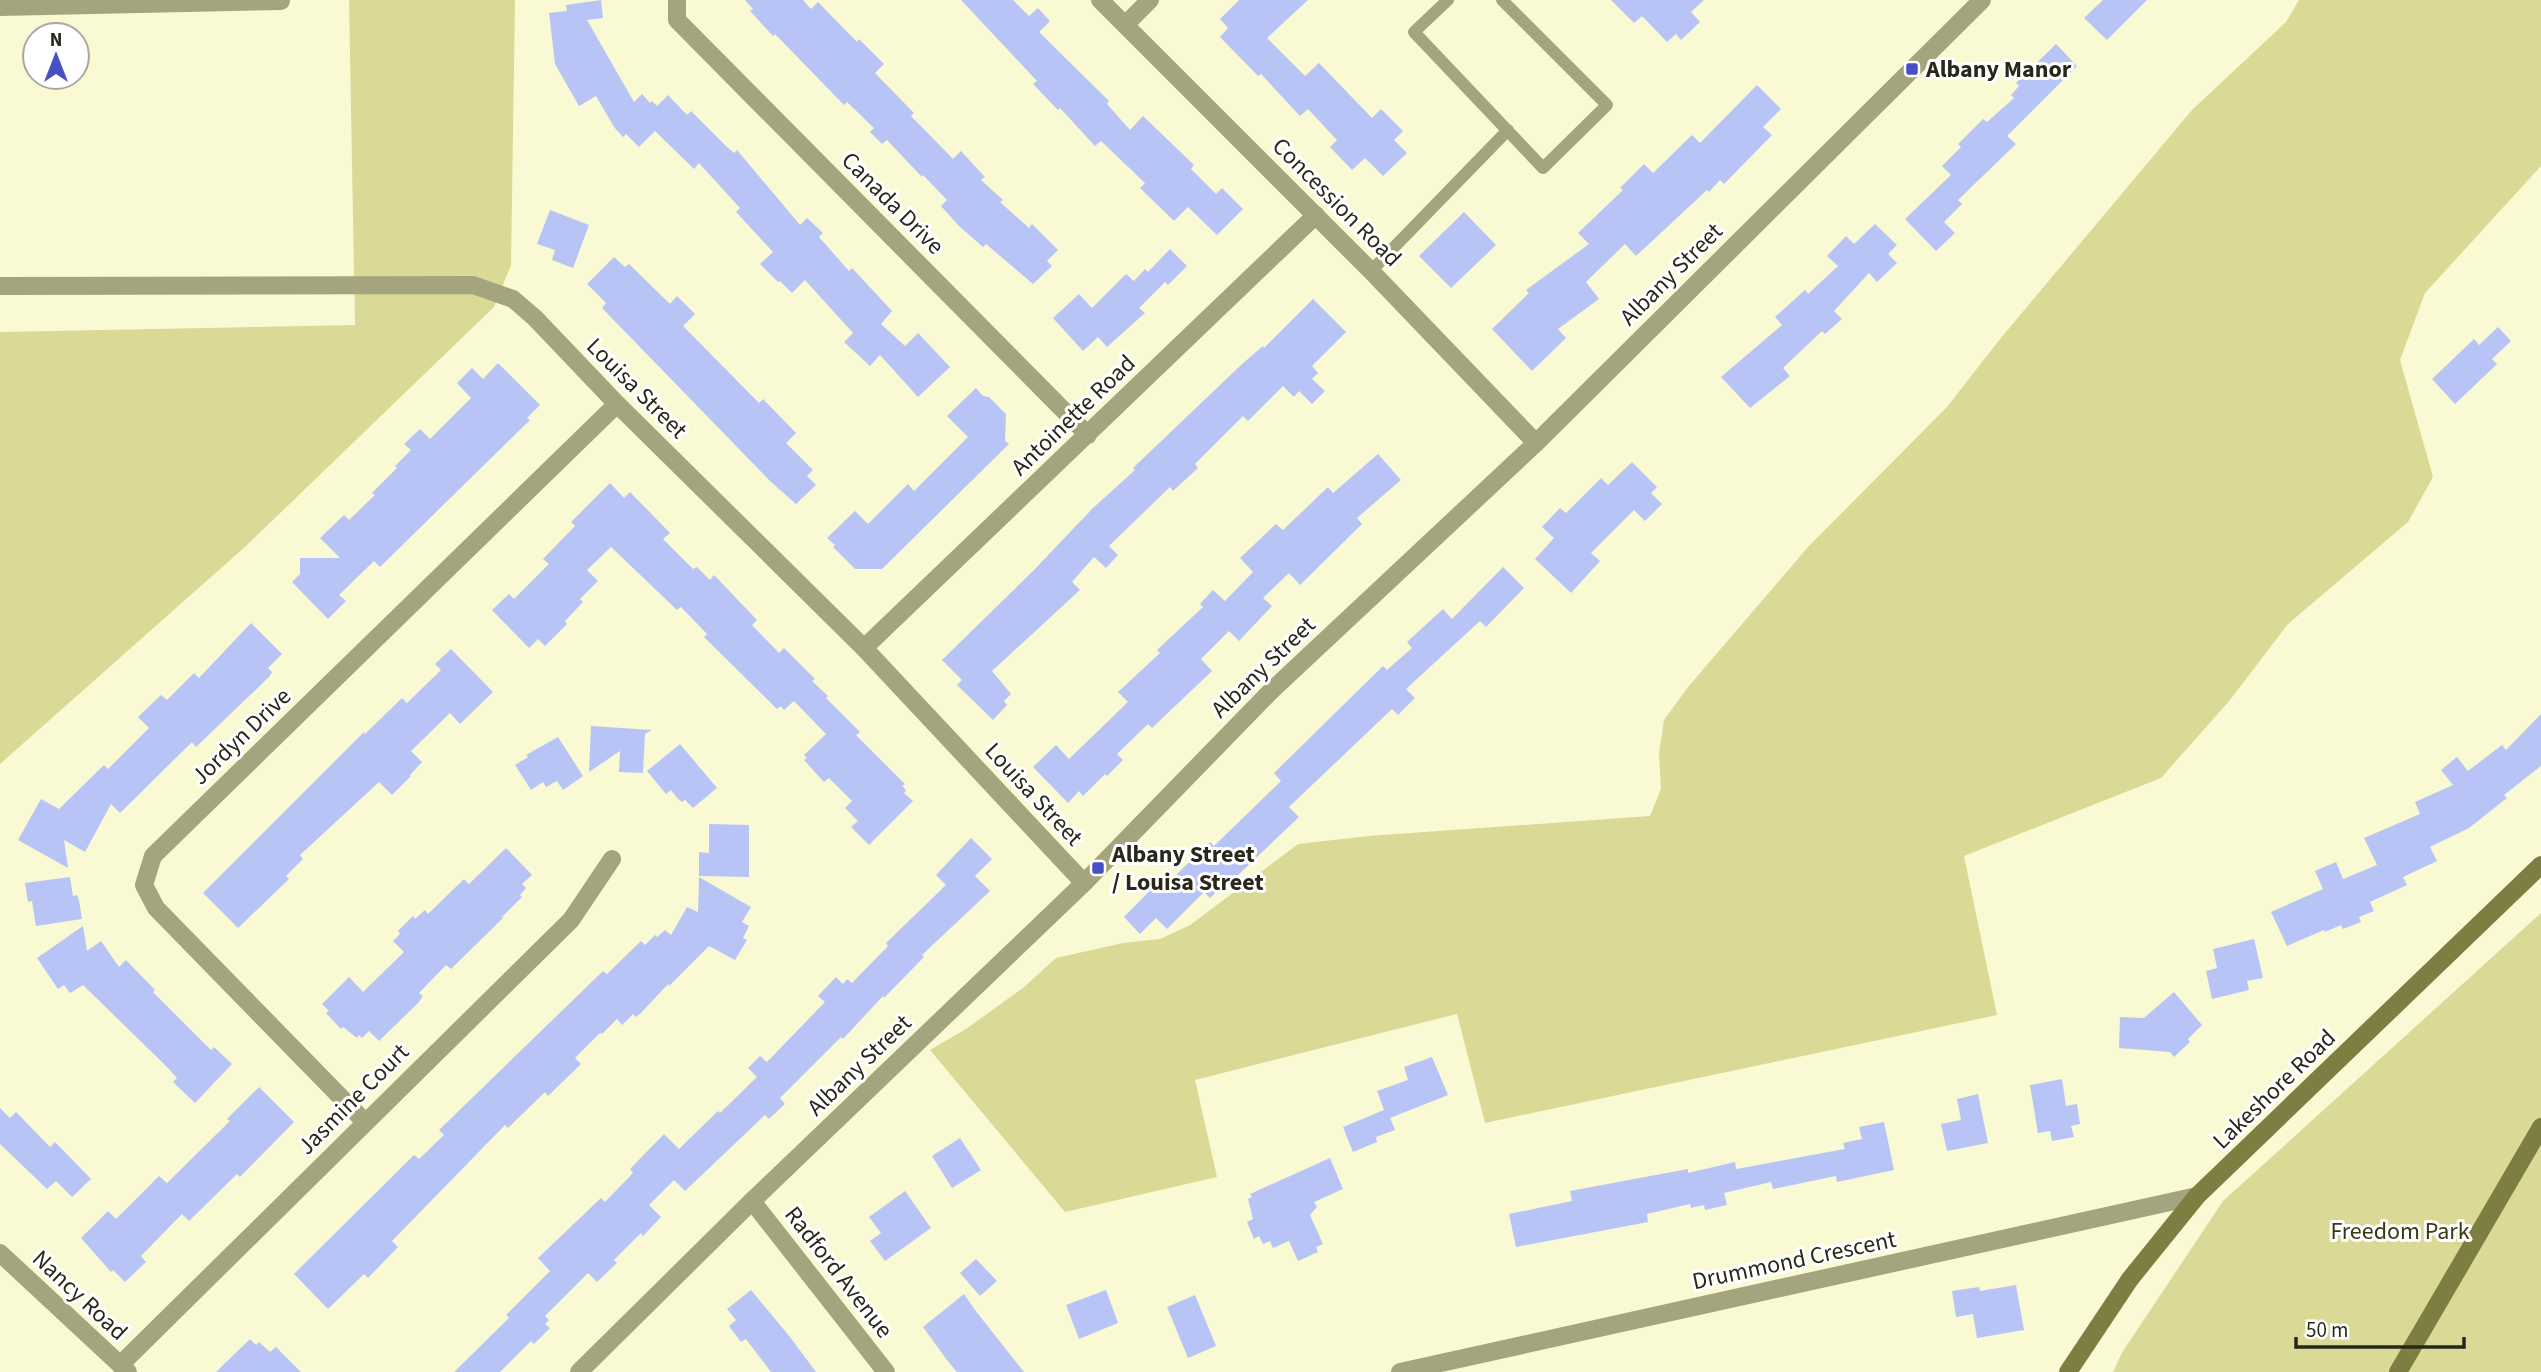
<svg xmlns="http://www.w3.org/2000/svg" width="2541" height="1372" viewBox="0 0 2541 1372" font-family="'Source Sans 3',sans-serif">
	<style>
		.green { fill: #dada96 }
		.building { fill: #b8c4f5 }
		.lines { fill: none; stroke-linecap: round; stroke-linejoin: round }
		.service { stroke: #a4a57e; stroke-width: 12 }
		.minor { stroke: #a4a57e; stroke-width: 18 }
		.tertiary { stroke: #a4a57e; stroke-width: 18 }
		.secondary { stroke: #7e7d42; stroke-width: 18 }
		.poi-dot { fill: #464fc4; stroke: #fff; stroke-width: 2.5 }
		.labels { text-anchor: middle; stroke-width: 6; stroke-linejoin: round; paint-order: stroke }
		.poi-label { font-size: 24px; font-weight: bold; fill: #28281a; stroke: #fff; text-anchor: start }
		.street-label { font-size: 24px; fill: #28281a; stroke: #fff }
		.park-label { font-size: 24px; fill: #3a3910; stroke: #fff }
	</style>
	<rect width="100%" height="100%" fill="#f9fad4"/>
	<path class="green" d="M349,0h166l-4,265 -17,42 -248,239 -246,218v-432l355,-7z
		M2299,0h242v166l-116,127 -25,67 33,117 -25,45 -120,102 -58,76 -69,78 -197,78 33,159 -512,108 -28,-109 -262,66 22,97 -152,35 -135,-162 36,-21 57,-41 33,-30 67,-15 37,-4 30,-14 108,-81 70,-8 282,-20 11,-27 -2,-36 5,-33 24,-33 120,-140 139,-140 53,-68 192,-229 94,-88z
		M2541,913v459h-428l10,-21 100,-150z"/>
	<path class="building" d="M601,0l2,18 -16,2 47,82 8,-8 8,9 2,-2 5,5 11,-11 19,20 4,-4 35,35 8,7 3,-3 63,75 7,-7 16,15 -4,4 30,34 3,-3 40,43 -11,13 24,22 13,-13 32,34 -32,30 -38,-42 -10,11 -26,-24 9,-9 -48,-53 -13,13 -12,-12 -2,1 -18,-18 13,-12 -37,-40 4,-4 -41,-45 -5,6 -39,-38 -16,16 -13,-13 -3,3 -9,-10 -18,-31 -17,10 -24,-42 -6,-51 18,-2 -1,-6z
		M745,0h58l8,9 7,-7 39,40 2,-3 25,25 -9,9 39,40 -3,3 42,43 8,-8 24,26 -4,3 22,20 -3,2 29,26 3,-4 26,26 -11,11 5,5 -19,18 -47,-40 -3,3 -24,-21 -18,-20 6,-6 -24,-25 -1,2 -35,-37 -5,4 -12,-12 4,-4 -27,-26 -3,3 -69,-71 -2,2 -23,-25 3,-2z
		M961,0h52l16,16 9,-8 12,13 -11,11 70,69 -2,3 23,26 13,-14 51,49 -3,4 25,25 6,-6 21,21 -26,26 -29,-28 -14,14 -34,-33 5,-5 -44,-42 -6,5 -35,-38 -2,2 -25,-26 4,-3z
		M1239,0h69l-41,38 38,38 14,-13 53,55 9,-9 22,22 -9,9 13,13 -24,23 -18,-18 -13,12 -22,-23 7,-7 -29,-31 -8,7 -39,-42 -3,2 -38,-39 8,-9 -8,-9z
		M1611,0h93l-13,12 9,10 -19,18 -5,-6 -9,8 -25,-26 -8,7z
		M2103,0h44l-40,40 -23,-22z
		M2056,44l21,22 -70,70 9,8 -58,56 4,4 -18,18 11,11 -19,18 -31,-32 46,-44 -9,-9 19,-19 -3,-3 25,-25 4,3 27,-24 -3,-3 8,-9 -3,-3z
		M1757,85l24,24 -18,18 9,8 -48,49 -4,-4 -11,12 -2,-2 -71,66 -11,-12 -39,38 13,17 -41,30 8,9 -34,33 -40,-42 37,-36 -3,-3 63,-46 -11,-11 45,-43 -3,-2 24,-24 9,9 39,-38 8,8z
		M550,210l39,15 -16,43 -21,-8 3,-10 -18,-6z
		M1464,212l32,33 -45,43 -32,-32z
		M1875,224l22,21 -9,9 9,9 -20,19 -8,-9 -35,38 8,8 -17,15 -3,-3 -39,37 7,8 -40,32 -29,-31 61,-52 -7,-8 30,-27 3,4 30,-28 -11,-10 19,-20 8,8z
		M1170,249l17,17 -19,19 -3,-3 -26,26 6,5 -38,34 -9,-10 -15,14 -30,-33 26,-24 13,14 34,-34 8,7 11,-12 3,3z
		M614,257l11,10 4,-3 41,40 7,-8 18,18 -12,12 76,77 4,-4 33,34 -10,10 27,27 -6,6 9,9 -20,19 -26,-23 -168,-173 4,-5 -19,-19z
		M1313,299l33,33 -34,34 6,7 -6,6 13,12 -13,13 -13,-13 -5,6 -11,-11 -35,35 -5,-5 -48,48 3,4 -25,23 -3,-4 -61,59 9,9 -12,13 -12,-11 -22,25 8,8 -88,81 19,23 -7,7 3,4 -14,15 -36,-35 5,-5 -20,-20 92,-90 59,-62 42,-38 -2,-2 108,-103 22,-19 1,2z
		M2498,327l13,14 -19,18 5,5 -42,40 -23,-25 42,-40 5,6z
		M498,363l42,42 -13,13 3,2 -150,147 -6,-6 -35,34 7,6 -18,18 -36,-37 8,-8v-16h40l-20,-20 24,-23 5,5 26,-25 -3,-2 25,-25 -2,-2 16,-16 -7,-6 16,-15 10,10 41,-41 -14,-15 15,-15 11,11z
		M976,388l7,8 6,1 17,17 -1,27 4,3 -127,125h-27l-22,-22 2,-2 -8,-7 28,-27 13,13 40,-40 6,7 54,-54 -21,-21z
		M1378,454l23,26 -44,38 5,6 -62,61 -11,-12 -26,25 9,8 -33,35 -10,-10 -28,28 11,12 -60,57 -4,-4 -31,30 6,6 -16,16 -2,-2 -22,22 -4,-5 -11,12 -35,-36 23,-22 13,14 59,-57 -10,-10 42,-39 -3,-3 46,-43 -3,-3 13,-14 12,11 28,-29 -13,-14 36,-34 7,6 45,-43 5,6z
		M1632,462l25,25 -6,6 11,11 -17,17 -11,-11 -43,43 9,8 -29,32 -36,-34 19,-21 -12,-11 18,-19 6,5 35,-35 7,7z
		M610,483l14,15 6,-6 40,41 -7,6 30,30 4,-2 13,13 4,-5 43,45 -5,5 27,28 5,-5 31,31 -3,2 16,15 -2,2 34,34 -4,3 49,49 -3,2 4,4 -2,3 9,8 -44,44 -18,-18 7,-6 -13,-13 7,-7 -23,-23 -5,4 -20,-22 3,-2 -3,-3 22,-21 -32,-33 -10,9 -3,-4 -4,3 -73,-72 3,-3 -26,-27 -4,3 -66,-63 -24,23 11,11 -18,18 3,3 -18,19 2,3 -22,22 -7,-7 -9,9 -37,-38 17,-16 5,5 35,-35 -6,-5 32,-33 -4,-4z
		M1503,567l21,21 -38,39 -6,-6 -74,68 9,9 -17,17 -6,-6 -103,98 10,10 -63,60 -2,-2 -24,23 -6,-6 -37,37 -11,-11 -16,16 -16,-17 44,-45 5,6 37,-36 4,4 67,-65 -7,-8 109,-107 4,4 25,-22 -5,-6 36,-33 9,10z
		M251,623l31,31 -14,14 4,4 -3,5 -73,70 -4,-5 -72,71 -9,-9 -26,48 -21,-12 4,28 -50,-28 23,-41 18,10 45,-44 4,4 41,-41 -11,-11 23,-22 6,5 27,-27 5,5z
		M451,649l42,43 -33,32 -10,-11 -39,38 11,11 -12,13 1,1 -19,19 -13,-13 -79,73 3,4 -17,17 3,3 -51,49 -35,-35 161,-161 1,2 37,-36 5,5 34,-33 -6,-6z
		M2541,714v52l-37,29 3,3 -38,30 -39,19 7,14 -34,16 4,8 -37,17 4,9 -15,6 2,5 -18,7 -2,-4 -16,7 -1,-2 -37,16 -16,-34 52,-23 -8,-18 21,-9 7,17 34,-14 -13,-27 56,-24 -5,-12 38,-17 -12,-15 16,-13 11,14 34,-26 4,5z
		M591,726l61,4 -7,4 -2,39 -24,-1 1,-21 -31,21z
		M558,737l25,39 -20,14 -6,-9 -11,6 -3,-5 -12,8 -16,-25 13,-8 -2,-2z
		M680,744l37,44 -24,20 -8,-8 -3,2 -4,-3 -7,-9 -5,4 -19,-23z
		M709,824l40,1v52l-50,-1v-24l10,1z
		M971,838l21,21 -17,17 15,15 -68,64 2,2 -40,41 -1,-2 -40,43 -2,-2 -61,61 5,6 -16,15 -4,-4 -80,76 -11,-11 -25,25 12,12 -18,19 -2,-3 -27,27 3,3 -20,19 -9,-9 -43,43 4,4 -4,4 5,4 -16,16 -3,-3 -31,31h-46l55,-54 -3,-3 44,-44 -12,-13 63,-60 4,4 28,-29 -3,-4 34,-35 15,15 39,-38 2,2 37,-36 -9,-9 12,-12 7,6 58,-60 -7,-6 18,-19 7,7 4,-5 5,4 36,-37 -2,-3 60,-58 -10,-10z
		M506,848l26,27 -10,9 4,4 -6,7 2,2 -20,20 1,1 -52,51 -5,-4 -27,28 4,3 -5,7 -39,38 -10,-10 -7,7 -3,-3 -2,3 -14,-11 -2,2 -15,-16 3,-2 -7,-7 27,-27 14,15 41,-40 -11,-11 7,-7 -2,-3 15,-15 2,3 10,-9 3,4 36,-35 5,5z
		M70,877l3,19 4,-1 2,5 3,19 -46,7 -4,-25 -4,1 -3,-19z
		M699,877l52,30 -9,15 7,4 -6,12 4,2 -12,20 -26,-14 -40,40 -1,-2 -28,30 -4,3 -3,-3 -11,11 -5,-6 -15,15 -2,-1 -25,25 6,6 -33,32 -3,-4 -37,36 -3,-3 -113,116 6,6 -30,31 -4,-4 -36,35 -34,-35 120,-119 5,4 25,-24 -5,-5 164,-159 4,3 34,-33 4,4 10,-10 2,2 8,-7 6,5 16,-28 11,5z
		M83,926l4,25 14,-10 18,26 7,-7 29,30 -2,2 58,58 3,-3 18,17 -37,39 -22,-21 4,-4 -10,-11 -84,-82 -13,8 -6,-8 -6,4 -21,-31z
		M2254,939l9,39 -16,3 2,9 -37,9 -6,-28 11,-3 -4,-19z
		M2174,992l28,33 -14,14 2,3 -16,15 -4,-5 -51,-4 1,-31 24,1z
		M1432,1057l16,38 -58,23 5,12 -19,7 1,5 -24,10 -10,-25 41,-17 -7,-19 31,-11 -4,-13z
		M2062,1079l4,27 11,-2 3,20 -9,2 3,11 -22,4 -2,-10 -12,2 -8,-48z
		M259,1087l35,35 -54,55 -3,-3 -48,47 -7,-7 -41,42 5,6 -21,20 -12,-12 -2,2 -30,-34 27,-27 8,8 43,-43 8,7 63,-62 -3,-2z
		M1978,1094l10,49 -41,8 -6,-27 20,-4 -4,-21z
		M0,1108l10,10 6,-6 34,35 5,-5 36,37 -19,18 -16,-16 -9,8 -47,-45z
		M1884,1122l10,48 -57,12 -1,-6 -63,13 -2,-7 -47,11 3,12 -22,5 -1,-5 -13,3 -1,-4 -43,10 1,8 -132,25 -7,-33 63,-13 -2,-10 118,-22v4l47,-11 1,7 109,-20 -2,-6 19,-4 -3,-12z
		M960,1138l21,32 -29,18 -20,-32z
		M1330,1158l13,31 -29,13 3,5 -7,8 13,29 -7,3 2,5 -20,9 -9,-20 -16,7 -3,-7 -7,3 -4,-8 -5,3 -7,-17 6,-3 -5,-20 4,-2 -2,-3z
		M905,1191l26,37 -46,33 -15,-20 11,-8 -12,-16z
		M976,1259l21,22 -17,15 -20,-23z
		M2016,1285l8,45 -47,8 -4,-24 -17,3 -4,-26 27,-4 1,4z
		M751,1290l39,47 26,35h-45l-25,-33 -5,3 -12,-16 7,-6 -9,-11z
		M1106,1290l12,33 -39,16 -13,-34z
		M964,1294l11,16 49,62h-67l-10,-12 -24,-33z
		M1195,1295l21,51 -28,12 -21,-51z
		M250,1339l6,6 3,-3 11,10 6,-5 25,25h-85z"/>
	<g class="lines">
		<path class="service" d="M1448,0l-34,32 129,136 64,-63 -105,-105
			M1371,271l137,-141"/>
		<path class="minor" d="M677,0v20l411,415
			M1100,0l271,271 165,172
			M0,7l281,-6
			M1125,25l25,-25
			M0,286l473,-1 40,14 22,19 82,86 247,244 220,235
			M864,648l452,-433
			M365,1122l-209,-214 -12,-23 9,-29 464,-452
			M752,1201l134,171
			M0,1253l128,119
			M120,1365l451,-445 41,-61
			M1400,1372l797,-176"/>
		<path class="tertiary" d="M579,1372l173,-171 332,-318 186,-191 266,-249 446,-443"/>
		<path class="secondary" d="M2068,1372l62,-93 67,-83 344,-331
			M2398,1372l143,-245"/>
	</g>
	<g class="poi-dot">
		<rect x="1905" y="62" width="14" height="14" rx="3.5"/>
		<rect x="1091" y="861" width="14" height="14" rx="3.5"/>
	</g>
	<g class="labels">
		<g class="poi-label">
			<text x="1926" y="77">Albany Manor</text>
			<text x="1112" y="862">Albany Street<tspan x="1112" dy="28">/ Louisa Street</tspan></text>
		</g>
		<g class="street-label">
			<text transform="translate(1337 202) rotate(45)" y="8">Concession Road</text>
			<text transform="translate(893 203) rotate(45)" y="8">Canada Drive</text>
			<text transform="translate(1671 274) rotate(-45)" y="8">Albany Street</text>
			<text transform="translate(637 388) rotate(45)" y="8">Louisa Street</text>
			<text transform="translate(1073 415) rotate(-44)" y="8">Antoinette Road</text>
			<text transform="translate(1263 667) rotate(-44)" y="8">Albany Street</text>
			<text transform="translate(241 736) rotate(-44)" y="8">Jordyn Drive</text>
			<text transform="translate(1034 794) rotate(47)" y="8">Louisa Street</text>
			<text transform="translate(859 1065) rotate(-44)" y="8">Albany Street</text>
			<text transform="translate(2274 1089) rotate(-44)" y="8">Lakeshore Road</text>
			<text transform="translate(353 1099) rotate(-45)" y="8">Jasmine Court</text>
			<text transform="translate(1794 1260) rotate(-12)" y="8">Drummond Crescent</text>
			<text transform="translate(839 1272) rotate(52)" y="8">Radford Avenue</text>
			<text transform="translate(80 1295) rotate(43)" y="8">Nancy Road</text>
		</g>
		<g class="park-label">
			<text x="2400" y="1239">Freedom Park</text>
		</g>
	</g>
	<g transform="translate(56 56)"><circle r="33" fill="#ffffff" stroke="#a9a9a3" stroke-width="2"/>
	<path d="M0-5L12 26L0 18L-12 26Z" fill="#464fc4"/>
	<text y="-10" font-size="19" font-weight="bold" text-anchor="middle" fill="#28281a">N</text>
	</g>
	<path d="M2296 1337v10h168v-10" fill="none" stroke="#28281a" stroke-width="3.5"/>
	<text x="2306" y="1337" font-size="21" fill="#28281a" stroke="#ffffff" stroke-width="5" paint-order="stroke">50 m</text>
</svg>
